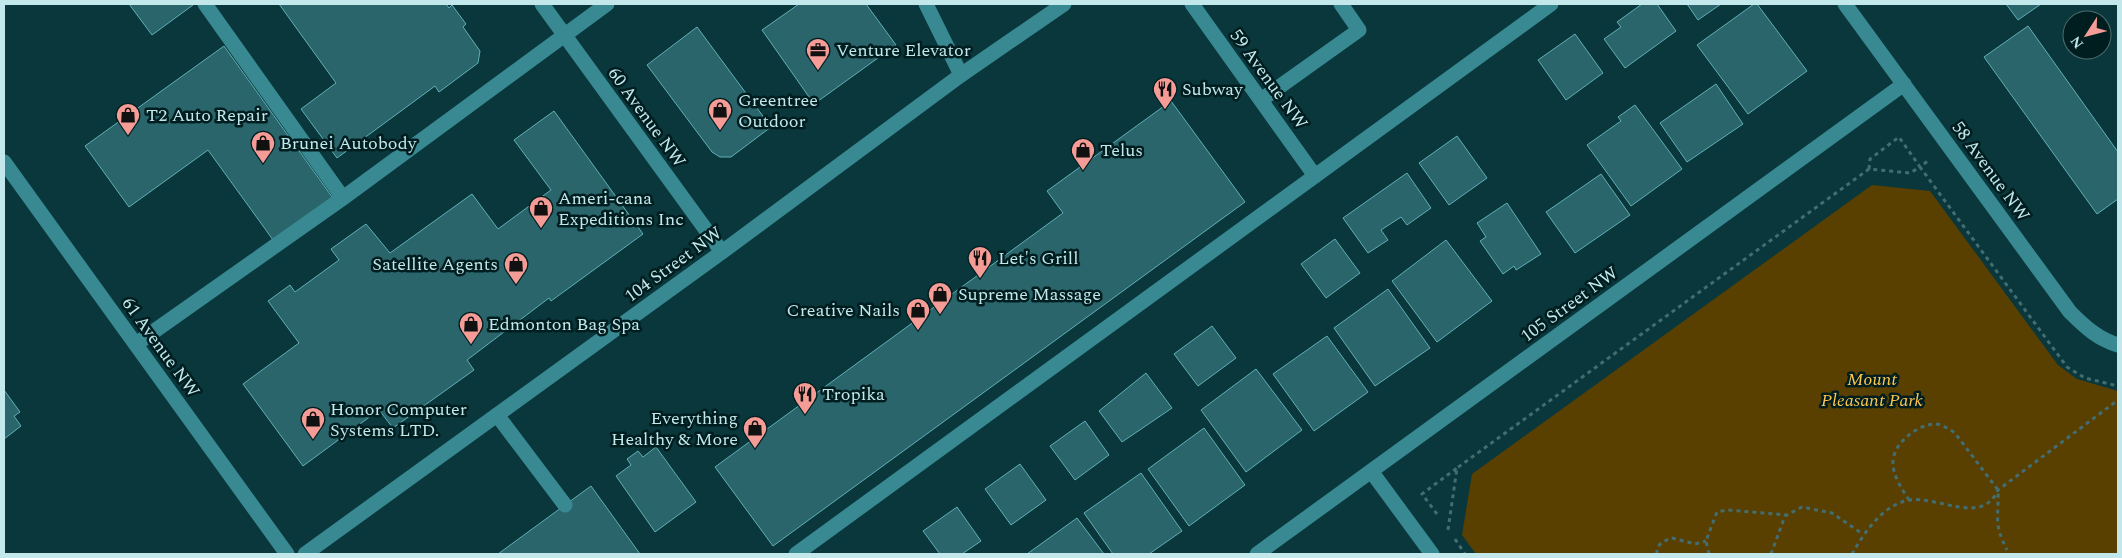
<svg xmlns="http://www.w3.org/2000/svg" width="2122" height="558" viewBox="0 0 2122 558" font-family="Spectral,serif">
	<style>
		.green { fill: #5a4000 }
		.building { fill: #29656b; stroke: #60b0b7 }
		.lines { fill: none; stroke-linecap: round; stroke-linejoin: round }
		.path { stroke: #426d71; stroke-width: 3; stroke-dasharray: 4 4; stroke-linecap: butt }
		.service { stroke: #388991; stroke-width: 15 }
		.minor { stroke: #388991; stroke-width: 15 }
		.tertiary { stroke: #388991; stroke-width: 15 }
		.secondary { stroke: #388991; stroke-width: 15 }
		.labels { text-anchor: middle; stroke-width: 5; stroke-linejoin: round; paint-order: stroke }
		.poi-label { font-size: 18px; fill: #c2e8eb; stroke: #001d20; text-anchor: start }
		.street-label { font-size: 18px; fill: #c2e8eb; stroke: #001d20 }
		.park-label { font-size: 18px; font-style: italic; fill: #fec74e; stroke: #001d20 }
	</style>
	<rect width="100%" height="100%" fill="#09373b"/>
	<path class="green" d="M1872,185l58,6 128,174 19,14 41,12v163h-642l-14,-19 10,-61z"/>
	<path class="building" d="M129,4h63l1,1 -41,30z
		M279,4h167l3,4 3,-3 14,19 -3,3 17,24 -2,12 -39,29 -4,-6 -98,72 -36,-49 35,-26z
		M799,4h67l30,41 -82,59 -52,-74z
		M1642,4h15l19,27 -51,37 -21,-29 17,-12 -4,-5z
		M1687,4h34l-23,16z
		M1754,4h3l50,67 -59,43 -51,-69z
		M2006,4h35l-23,16z
		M2028,26l90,126v47l-21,15 -113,-157z
		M697,27l74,100 -40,30h-11l-8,-5 -65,-87z
		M1575,34l28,39 -37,27 -28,-40z
		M224,46l111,155 -59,43 -68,-94 -79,57 -44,-61z
		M1716,84l27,40 -56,38 -27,-39z
		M1171,101l74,101 -472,344 -58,-79 348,-254 -16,-22z
		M1635,105l47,64 -51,37 -44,-61 34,-24 -3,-4z
		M554,111l89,123 -92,67 -2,-3 -82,62 7,10 -81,58 -14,-18 -76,56 -60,-82 56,-41 -31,-42 22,-16 5,7 44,-32 -8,-11 35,-25 24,29 82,-59 26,35 53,-39 -37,-50z
		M1457,136l30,42 -38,27 -30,-42z
		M1407,173l24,35 -24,17 -6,-8 -20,13 7,10 -20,13 -25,-35z
		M1601,174l29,41 -55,38 -29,-41z
		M1507,203l34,51 -25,16 -2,-4 -11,8 -23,-33 6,-4 -9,-14z
		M1335,239l25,34 -34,25 -25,-34z
		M1446,240l46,61 -55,41 -45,-61z
		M1388,289l42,59 -55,38 -41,-58z
		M1212,326l24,32 -38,28 -24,-32z
		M1327,336l41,56 -54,39 -41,-57z
		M1256,369l46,61 -56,42 -45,-62z
		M1146,373l26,35 -50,34 -23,-31z
		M4,390l16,22 -6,4 7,10 -17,13z
		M1085,421l24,34 -34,25 -25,-34z
		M1204,428l41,57 -56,41 -41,-57z
		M656,447l40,55 -41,30 -39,-56 15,-11 -4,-6 11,-8 5,6z
		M1020,464l26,36 -35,25 -26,-36z
		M1141,473l41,58 -33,23h-36l-29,-41z
		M591,486l49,68h-142l67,-49z
		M957,507l24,34 -19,13h-22l-17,-23z
		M1077,518l27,36h-77z"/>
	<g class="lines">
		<path class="path" d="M1869,169l1,-10 29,-22 21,30 9,-7
			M1909,500c-7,-11 -17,-25 -16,-39 1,-18 24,-36 41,-37 8,0 15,5 21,9l43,57c1,29 -5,32 9,60
			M1437,514l-15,-20 35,-26
			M1448,530l9,-62 412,-299 41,4 10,-6 147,200 18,11 33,8
			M1455,539l10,15
			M1657,554c-1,-10 7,-13 15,-16l23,6 11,-3
			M1709,554l-3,-13 11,-29 11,-2 59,5
			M1771,554l14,-38 17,-9 30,6 31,21
			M1852,554c12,-21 31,-50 58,-54 29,-4 72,26 88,-10l120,-90"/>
		<path class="service" d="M205,4l138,194
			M926,4l35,71
			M1261,100l98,-70 -18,-26
			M136,344l207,-146 264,-194
			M497,415l68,90
			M796,554l755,-550"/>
		<path class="minor" d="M542,4l180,248
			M1192,4l123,172
			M1845,4l225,308c15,15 28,27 48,33
			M1371,471l61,83
			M1257,554l647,-470"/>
		<path class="tertiary" d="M4,162l283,392"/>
		<path class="secondary" d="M305,554l417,-302 239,-177 103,-71"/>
	</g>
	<defs>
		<g id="office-pin" transform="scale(1.25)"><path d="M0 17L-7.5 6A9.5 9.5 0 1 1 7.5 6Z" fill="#f59c96" stroke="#001d20"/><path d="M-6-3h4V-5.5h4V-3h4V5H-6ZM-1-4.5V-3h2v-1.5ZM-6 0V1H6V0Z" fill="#111"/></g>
		<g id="restaurant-pin" transform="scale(1.25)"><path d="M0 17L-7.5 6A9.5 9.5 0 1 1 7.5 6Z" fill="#f59c96" stroke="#001d20"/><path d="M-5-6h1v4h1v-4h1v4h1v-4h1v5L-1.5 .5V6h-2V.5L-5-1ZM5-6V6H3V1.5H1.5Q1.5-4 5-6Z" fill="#111"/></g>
		<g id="shop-pin" transform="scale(1.25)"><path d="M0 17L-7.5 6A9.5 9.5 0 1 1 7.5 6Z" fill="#f59c96" stroke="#001d20"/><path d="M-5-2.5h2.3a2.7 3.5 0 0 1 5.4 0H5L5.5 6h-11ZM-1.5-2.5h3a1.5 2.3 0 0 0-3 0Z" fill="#111"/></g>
	</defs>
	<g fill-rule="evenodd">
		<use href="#office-pin" x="818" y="50"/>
		<use href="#restaurant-pin" x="1165" y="89"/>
		<use href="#shop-pin" x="720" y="110"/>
		<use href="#shop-pin" x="128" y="115"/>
		<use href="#shop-pin" x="263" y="143"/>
		<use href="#shop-pin" x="1083" y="150"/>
		<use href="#shop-pin" x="541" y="208"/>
		<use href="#restaurant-pin" x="980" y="258"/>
		<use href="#shop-pin" x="516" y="264"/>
		<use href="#shop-pin" x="940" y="294"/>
		<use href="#shop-pin" x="918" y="310"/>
		<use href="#shop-pin" x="471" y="324"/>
		<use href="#restaurant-pin" x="805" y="394"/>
		<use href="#shop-pin" x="313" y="419"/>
		<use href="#shop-pin" x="755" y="428"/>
	</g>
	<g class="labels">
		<g class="poi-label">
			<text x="836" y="56">Venture Elevator</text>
			<text x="1182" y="95">Subway</text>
			<text x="738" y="106">Greentree<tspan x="738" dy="21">Outdoor</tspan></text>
			<text x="146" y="121">T2 Auto Repair</text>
			<text x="280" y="149">Brunei Autobody</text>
			<text x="1100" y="156">Telus</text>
			<text x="558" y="204">Ameri-cana<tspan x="558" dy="21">Expeditions Inc</tspan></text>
			<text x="998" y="264">Let's Grill</text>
			<text x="498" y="270" text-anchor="end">Satellite Agents</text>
			<text x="958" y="300">Supreme Massage</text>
			<text x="900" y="316" text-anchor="end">Creative Nails</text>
			<text x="488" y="330">Edmonton Bag Spa</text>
			<text x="822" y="400">Tropika</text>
			<text x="330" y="415">Honor Computer<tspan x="330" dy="21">Systems LTD.</tspan></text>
			<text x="738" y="424" text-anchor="end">Everything<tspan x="738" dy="21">Healthy &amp; More</tspan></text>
		</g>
		<g class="street-label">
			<text transform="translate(1269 79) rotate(54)" y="6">59 Avenue NW</text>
			<text transform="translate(647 117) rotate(54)" y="6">60 Avenue NW</text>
			<text transform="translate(1991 171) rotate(54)" y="6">58 Avenue NW</text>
			<text transform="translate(673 264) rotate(-36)" y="6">104 Street NW</text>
			<text transform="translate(1569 304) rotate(-36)" y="6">105 Street NW</text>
			<text transform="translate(161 347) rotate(54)" y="6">61 Avenue NW</text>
		</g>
		<g class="park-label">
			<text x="1872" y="385">Mount<tspan x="1872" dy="21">Pleasant Park</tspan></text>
		</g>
	</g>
	<rect width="2122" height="558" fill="none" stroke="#c2e8eb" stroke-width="10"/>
	<g transform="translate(2087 35) rotate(234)"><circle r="24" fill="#001d20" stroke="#4e6e71"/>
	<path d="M0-4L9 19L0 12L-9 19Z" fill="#f59c96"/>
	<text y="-8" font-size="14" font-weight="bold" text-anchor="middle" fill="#c2e8eb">N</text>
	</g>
</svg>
